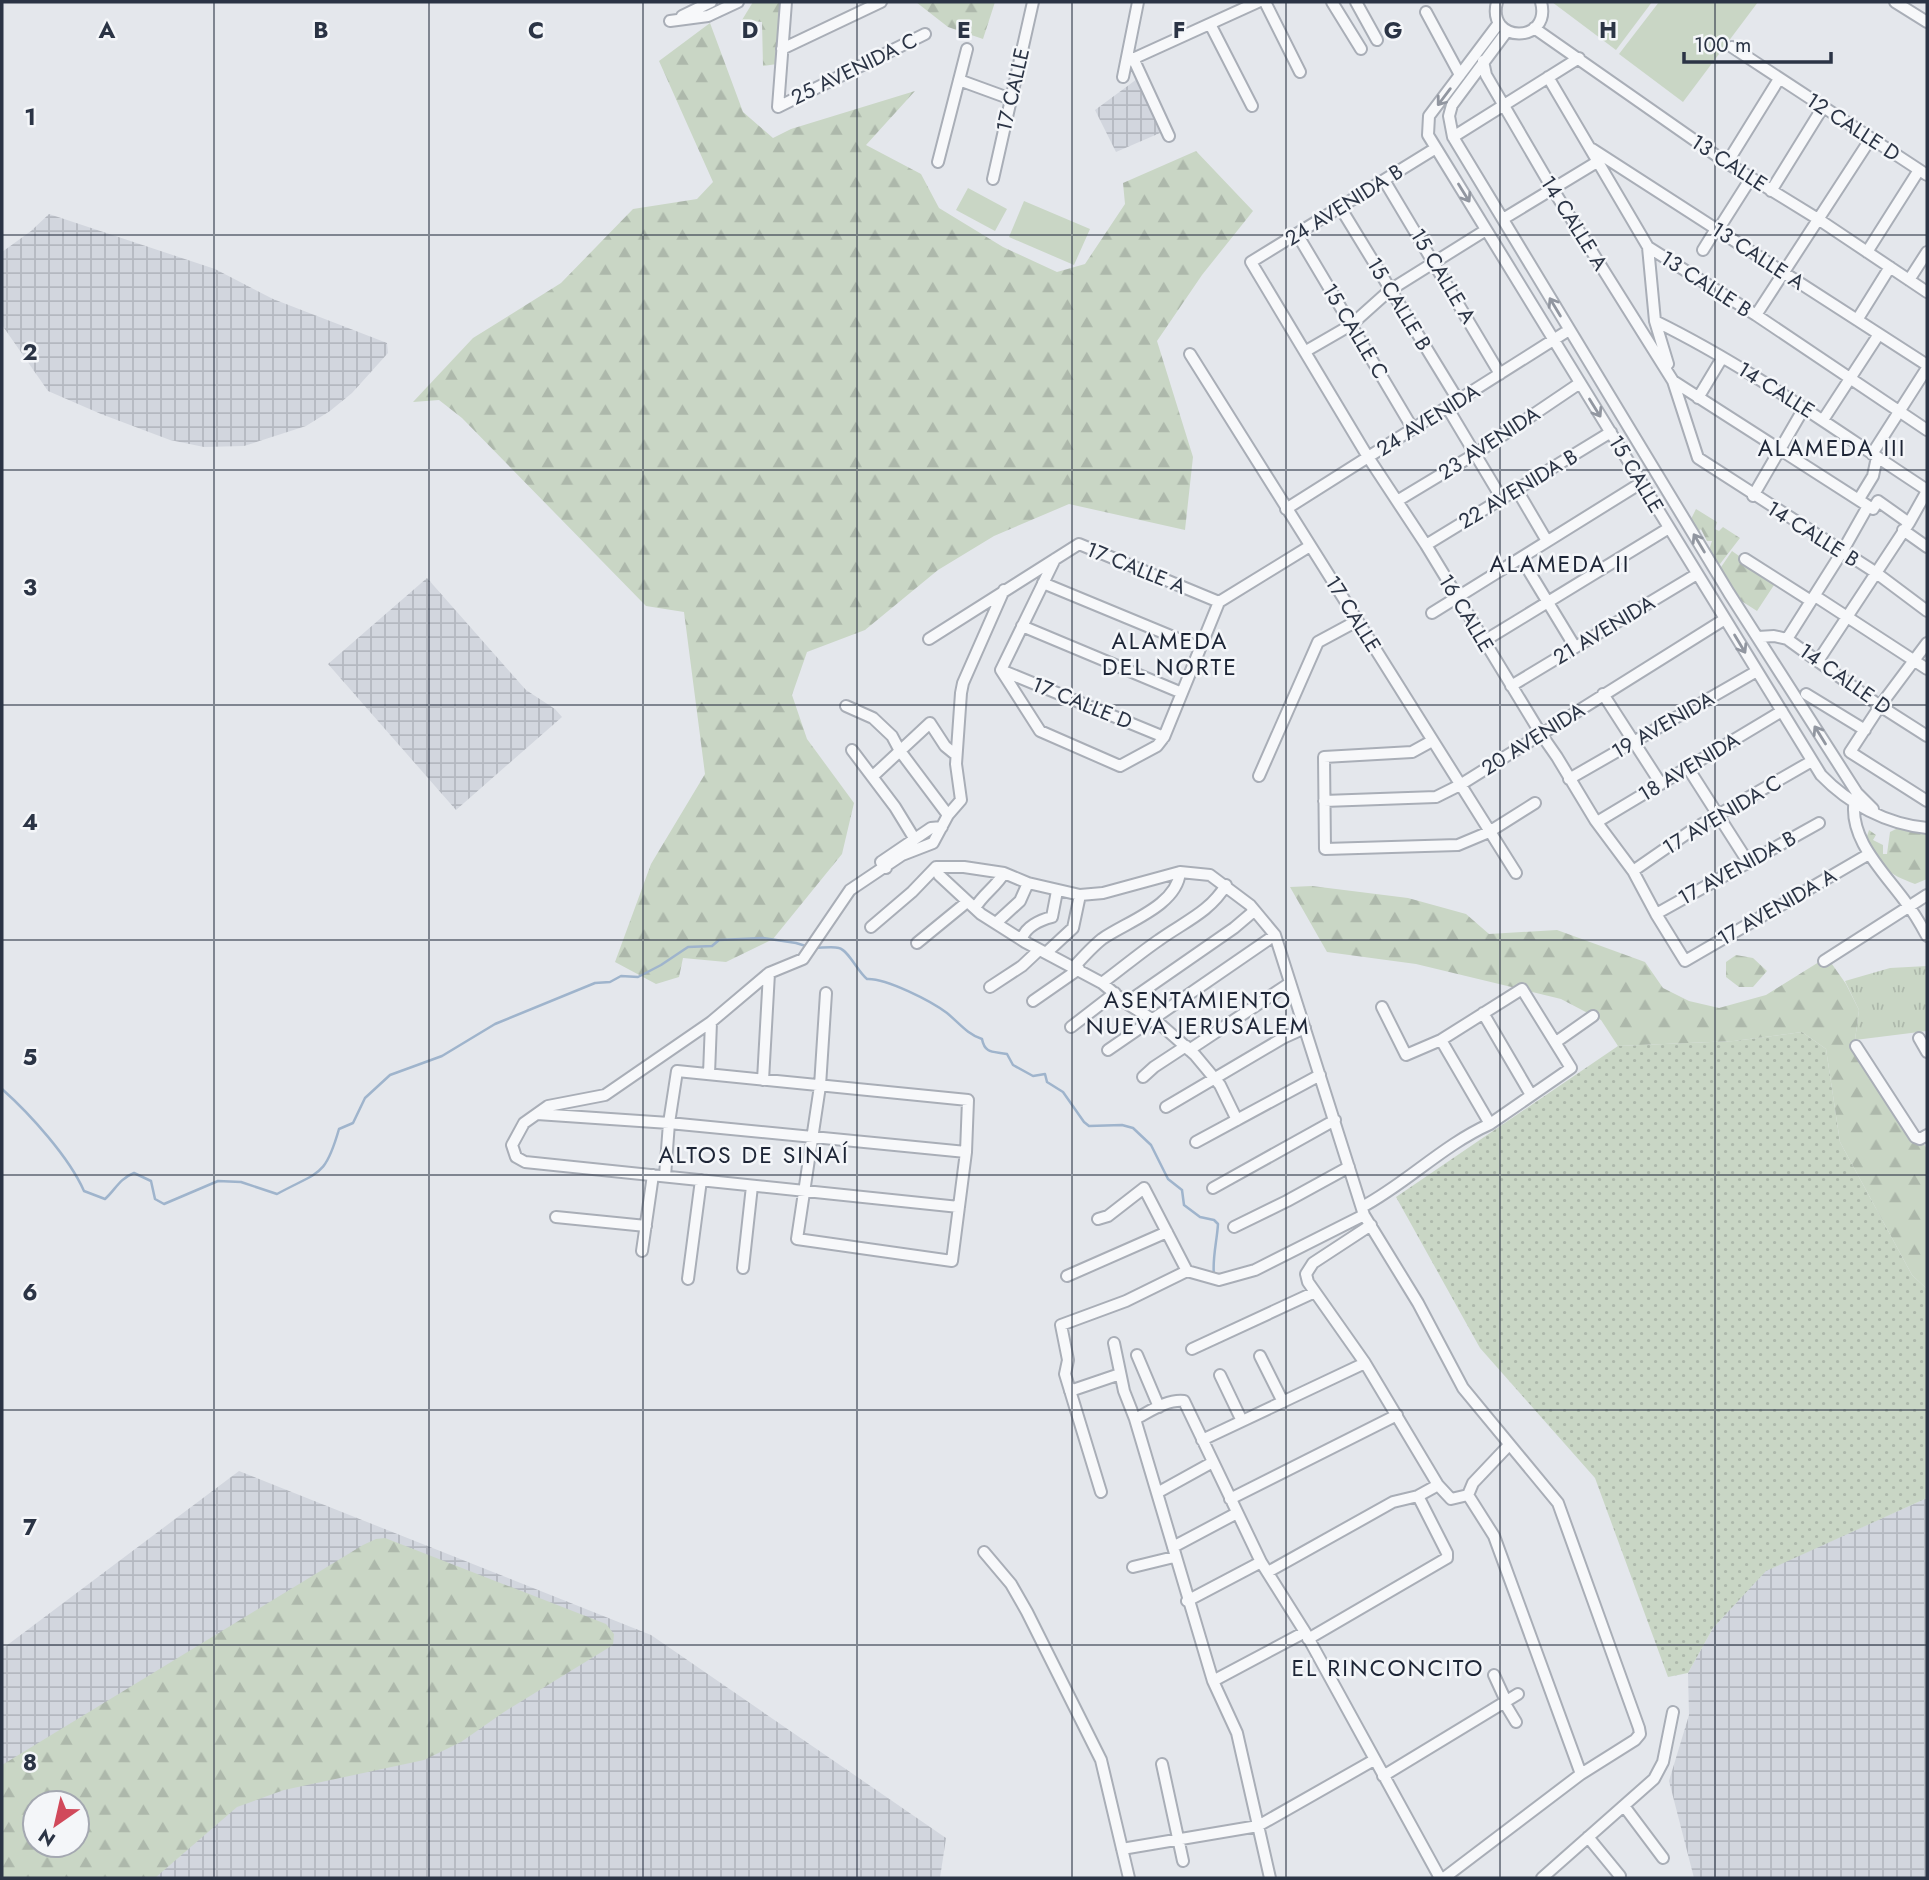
<svg xmlns="http://www.w3.org/2000/svg" width="1929" height="1880" viewBox="0 0 1929 1880" font-family="Jost,sans-serif">
	<style>
		.industrial { fill: url(#industrial-grid); fill-rule: evenodd }
		.grass { fill: url(#grass-dots) }
		.forest { fill: url(#forest-firs); fill-rule: evenodd }
		.park { fill: url(#park-tufts) }
		.pitch { fill: #c9d6c5 }
		.lines { fill: none; stroke-linecap: round; stroke-linejoin: round }
		.stream { stroke: #9fb4cc; stroke-width: 2.5 }
		.minor-casing { stroke: #a9aeb7; stroke-width: 14 }
		.minor { stroke: #f7f8fa; stroke-width: 10 }
		.oneway { stroke: #9196a0 }
		.grid { fill: none; stroke: #2b3445; stroke-width: 2; stroke-opacity: 0.55 }
		.labels { text-anchor: middle; stroke-width: 5; stroke-linejoin: round; paint-order: stroke }
		.street-label { font-size: 21px; fill: #2b3445; stroke: #f4f6f9 }
		.neighbourhood-label { font-size: 23px; letter-spacing: 2px; fill: #1d2536; stroke: #f4f6f9 }
		.grid-label { font-size: 23px; text-anchor: middle; font-weight: bold; fill: #2b3445; stroke: #f4f6f9; stroke-width: 5; stroke-linejoin: round; paint-order: stroke }
	</style>
	<defs>
		<pattern id="industrial-grid" width="8" height="8" patternUnits="userSpaceOnUse" patternTransform="scale(1.75)"><rect width="8" height="8" fill="#d2d6de"/><path d="M0 4h8M4 0v8" fill="none" stroke="#b4b8c0"/></pattern>
		<pattern id="grass-dots" width="8" height="8" patternUnits="userSpaceOnUse" patternTransform="scale(1.75)"><rect width="8" height="8" fill="#c9d6c5"/><path d="M2 2h.1M6 6h.1" fill="none" stroke="#adb8ab" stroke-width="1.8" stroke-linecap="round"/></pattern>
		<pattern id="forest-firs" width="22" height="20" patternUnits="userSpaceOnUse" patternTransform="scale(1.75)"><rect width="22" height="20" fill="#c9d6c5"/><path d="M5 1l3.5 6h-7zM16 11l3.5 6h-7z" fill="#adb8ab"/></pattern>
		<pattern id="park-tufts" width="24" height="20" patternUnits="userSpaceOnUse" patternTransform="scale(1.75)"><rect width="24" height="20" fill="#c9d6c5"/><path d="M3 7l-1-3M5 7V3M7 7l1-3M15 17l-1-3M17 17v-4M19 17l1-3" fill="none" stroke="#adb8ab"/></pattern>
	</defs>
	<rect width="100%" height="100%" fill="#e4e7ec"/>
	<path class="industrial" d="M1137,79l23,54 -44,19 -21,-42z
		M49,214l166,55 58,30 114,44 1,10 -36,40 -22,18 -24,15 -62,20 -40,1 -34,-7 -69,-26 -53,-23 -46,-66v-73l29,-21z
		M427,578l99,112 29,19 7,8 -106,93 -128,-146z
		M239,1471l412,164 295,203 -6,40h-938v-229zM35,1803h42v42h-42z
		M1927,1498v380h-233l-25,-97 20,-66 -1,-42 25,-45 53,-58z"/>
	<path class="grass" d="M1802,1032l24,17 14,93 72,133 15,14v209l-161,73 -53,57 -25,45 -20,4 -73,-199 -115,-130 -84,-151 222,-151 116,-5z"/>
	<path class="forest" d="M753,2h28l-4,62 -14,2 -1,-44 -20,-2z
		M916,2h79l-12,37 -35,-12z
		M710,23l33,89 30,26 18,-9 124,-38 -49,54 55,29 18,34 64,39 54,25 28,-8 40,-60 -2,-21 73,-32 57,60 -51,64 -45,66 36,116 -8,73 -116,-26 -75,32 -56,34 -73,60 -58,22 -15,43 15,44 47,64 -12,51 -69,85 -47,23 -43,-4 -4,19 -23,7 -41,-22 36,-98 54,-90 -21,-162 -38,-6 -184,-188 -23,-18 -26,2 60,-64 88,-55 72,-74 64,-10 16,-17 -54,-121z
		M1696,509l21,13 -2,7 4,2 4,-4 17,11 -20,26 -9,-6 -2,-8 3,-9h-5l-6,-12 -2,2 2,5h-4l-3,-6 1,-3 -6,-4z
		M1732,551l44,31 -19,29 -28,-18 -12,-20z
		M1898,828l29,6v45l-12,5c-29,-11 -33,-16 -50,-42l4,-12 7,5 -3,5 10,5v9h4l3,-22z
		M1312,886l96,12 58,16 23,20 68,-4 88,32 18,26 26,13 30,7 47,-13 61,-38 19,27 13,26 -4,30 72,109v140l-15,-14 -72,-133 -14,-93 -24,-17 -68,9 -116,5 -17,-26 -40,-21 -145,-35 -89,-12 -37,-65z
		M1736,955l17,3 14,13 -14,16h-14l-13,-10v-15z
		M385,1538l221,86 8,10 -1,11 -109,67 -43,30 -37,18 -140,30 -47,17 -82,71h-153v-113l361,-220 13,-6zM77,1803v42h-42v-42z"/>
	<path class="park" d="M1927,966v65l-72,9 4,-30 -14,-29 45,-13z"/>
	<path class="pitch" d="M1552,2h100l-36,48z
		M1659,2h99l-75,100 -64,-48z
		M968,188l39,21 -12,22 -39,-21z
		M1024,201l66,28 -16,36 -65,-28z"/>
	<g class="lines">
		<path class="stream" d="M815,948c7,0 17,-2 24,0 9,2 19,24 28,31 19,-1 64,22 80,34 11,9 21,22 35,26 3,16 13,12 25,15l6,11 20,11 12,-2 2,8 16,10 21,30 5,4 33,-1 11,3 18,17 17,34 14,11 2,15 16,12 14,3 4,4c-1,17 -6,35 -4,51
			M2,1089c28,25 67,68 82,102l21,8c11,-10 14,-20 29,-26l17,8 4,18 9,5 54,-23 23,1 36,12c42,-23 48,-16 62,-65l14,-6 12,-25 25,-23 52,-19 53,-32 100,-41 15,-1 11,-6 17,1 23,-12 27,-18 24,-1 7,-6 44,-2 33,5 13,4"/>
		<g class="minor-casing">
			<path id="minor" d="M786,2l-8,105 147,-73
				M1265,2l35,70
				M1332,2l29,47
				M1356,2l21,38
				M1497,2c-11,42 55,42 44,0
				M1895,2l32,20
				M1426,12l34,63
				M682,16l29,-14
				M670,21l38,-5 30,-14
				M1499,23l-70,93 -1,19 393,640c28,29 65,49 106,53
				M1210,24l42,82
				M1534,28l193,135 91,56 109,73
				M1507,31l-55,74 -3,11 4,21 276,456 128,200 16,16
				M1732,47l195,128
				M782,49l99,-47
				M1133,58l36,78
				M1483,61l3,14 66,113 121,193 25,77 177,114 52,39
				M1126,62l132,-60
				M1123,77l15,-75
				M1548,77l100,170 108,68 171,115
				M959,80l52,19
				M1453,137l126,-79
				M1436,148l-185,114 117,195 58,88 115,189 16,23 38,63 38,51 23,43 29,47 184,-107
				M1592,149l335,216
				M938,162l29,-113
				M1727,163l52,-84
				M993,179l40,-177
				M1384,180l116,194
				M1771,191l52,-84
				M1340,207l118,193
				M1503,219l94,-57
				M1718,230l33,-52
				M1297,234l116,195
				M1648,247l7,74 13,43
				M1703,250l13,-21
				M1867,252l52,-82
				M1909,280l18,-28
				M1756,315l115,-177
				M1857,320l33,-53
				M1655,321c96,47 183,111 272,169
				M1306,351l45,-26 39,-35 96,-60
				M1190,354l326,519
				M1673,381l195,125 5,3 5,-8 31,22
				M1698,398l24,-40
				M1447,407l55,92
				M1823,420l56,-86
				M1872,454l55,-86
				M1517,490l30,51
				M1753,496l51,-88
				M1859,499l14,-23 4,-19
				M1397,501l78,-47 105,-71
				M1286,509l283,-179
				M1903,530l24,17
				M1426,545l185,-113
				M1521,558l54,89
				M1745,559l66,42
				M1043,583l157,65
				M1815,596l112,73
				M1432,613l209,-130
				M1022,626l160,67
				M1758,637l16,-1 13,3 93,67 47,30
				M929,639l150,-95 140,58
				M1787,639l55,-87 26,-46
				M1484,641l185,-113
				M1927,643l-47,63 -30,46 77,49
				M1818,661l91,-138 18,-32
				M1001,670l39,61 80,35 37,-20 7,-9 55,-135 91,-56
				M1001,670l163,67
				M1001,670l54,-111
				M1511,686l186,-112
				M1603,694l58,90
				M1806,694l59,36
				M846,706l27,12 19,18 8,15 48,64
				M1432,741l-20,11 -88,5 1,92 133,-4 31,-13 46,-29
				M852,750l43,57 19,31
				M1688,768l60,94
				M873,776l57,-53 15,23 11,9
				M1259,776l59,-134 39,-21
				M1569,779l188,-108
				M1855,799c-8,40 31,75 52,105 8,10 14,21 20,32
				M1324,801l112,-4 24,-12 265,-166
				M1597,822l185,-111
				M936,867l3,8 42,39 44,28 77,41 24,20 34,21 35,31 25,30 17,35
				M886,868l-5,-6 50,-34 11,-1
				M1633,871l62,-43 117,-67
				M975,908c8,-14 21,-21 29,-35
				M1656,914l163,-91
				M996,923l24,-22 8,-18
				M871,927l41,-35 24,-25h28l40,6 24,10 52,12 23,-2 77,-21 30,3 40,30 25,30 89,280 54,88 45,85 95,115 81,225 1,6 -5,6 -54,34 -137,104
				M1022,939c3,-12 18,-19 30,-22l5,-26
				M917,943l50,-41
				M1046,953l27,-25 7,-33
				M1824,961l103,-66
				M1074,967c9,-10 18,-20 28,-28 24,-17 75,-33 78,-67
				M1102,983c19,-14 38,-30 57,-43 25,-18 51,-28 67,-55
				M990,987l32,-21 17,-16
				M1033,1001l46,-32
				M1126,1003l108,-75 20,-17
				M1382,1007l24,48 35,-15 81,-51 49,79 -81,56
				M1483,1013l48,82
				M1071,1027l44,-34
				M1919,1038l8,14
				M1556,1042l37,-26
				M1856,1046l59,91 5,2 7,-4
				M1108,1050l167,-115
				M1189,1050l101,-67
				M709,1074l2,-52
				M1143,1077l11,-10 32,-21
				M763,1080l6,-107
				M1166,1107l117,-69 22,-10
				M537,1114l132,9 297,29
				M1196,1142l124,-67
				M665,1176l4,-53 8,-52 291,29 -2,52 -14,109 -155,-22 23,-153 6,-93
				M1213,1188l122,-68
				M959,1207l-434,-45 -9,-5 -4,-12 12,-22 24,-17 57,-11 106,-73 58,-49 34,-14 47,-69 52,-35 31,-12 15,-28 13,-15 -5,-36 5,-71 2,-10 41,-93
				M1362,1207c45,-24 81,-62 128,-83l-49,-84
				M556,1217l90,9
				M1098,1219l10,-3 36,-28 43,83 32,9 36,-10 109,-55
				M1371,1225l-58,38 -7,11 2,8 57,81 73,122 13,14 17,-4
				M1234,1227l53,-26 62,-34
				M642,1251l11,-76
				M743,1268l9,-82
				M1067,1276l100,-44
				M688,1279l13,-99
				M1114,1343l10,48 11,28 78,262 24,52 33,145
				M1192,1349l123,-57
				M1137,1355l22,52
				M1260,1356l23,46
				M1220,1375l22,46
				M1070,1391l50,-17
				M1135,1419c14,-7 32,-20 49,-18l77,161 44,70 135,246
				M1202,1440l163,-77
				M1509,1445l-36,38 -5,12 26,41 87,238
				M1101,1492l-36,-118 3,-14 -7,-35 65,-24 61,-30
				M1157,1493l56,-31
				M1230,1499l167,-84
				M1173,1547l64,-34
				M984,1552l27,32 16,28 74,148 28,118
				M1133,1567l41,-10
				M1268,1572l125,-70 25,-6 20,-11
				M1187,1601l74,-39
				M1308,1639l139,-81v-5l-29,-57
				M1494,1675l12,26
				M1213,1681l92,-49
				M1504,1702l12,20
				M1162,1764l21,97
				M1383,1776l135,-82
				M1624,1806l39,52
				M1588,1837l32,39
				M1122,1849l136,-23 116,-66
				M1542,1878l112,-99 9,-17 10,-50"/>
		</g>
		<use href="#minor" class="minor"/>
	</g>
	<defs><path id="oneway-shaft" d="M-6 0H5M1.5-3L5.5 0L1.5 3" fill="none" stroke-width="1.6" stroke-linecap="round" stroke-linejoin="round" transform="scale(1.75)"/></defs>
	<g class="oneway">
		<use href="#oneway-shaft" transform="translate(1444 97) rotate(127)"/>
		<use href="#oneway-shaft" transform="translate(1464 193) rotate(58)"/>
		<use href="#oneway-shaft" transform="translate(1555 307) rotate(-121)"/>
		<use href="#oneway-shaft" transform="translate(1595 408) rotate(58)"/>
		<use href="#oneway-shaft" transform="translate(1699 543) rotate(-121)"/>
		<use href="#oneway-shaft" transform="translate(1740 644) rotate(59)"/>
		<use href="#oneway-shaft" transform="translate(1820 735) rotate(-122)"/>
	</g>
	<path class="grid" d="M214,2v1876M429,2v1876M643,2v1876M857,2v1876M1072,2v1876M1286,2v1876M1500,2v1876M1715,2v1876M2,235h1925M2,470h1925M2,705h1925M2,940h1925M2,1175h1925M2,1410h1925M2,1645h1925"/>
	<g class="labels">
		<g class="street-label">
			<text transform="translate(854 69) rotate(-26)" y="7">25 AVENIDA C</text>
			<text transform="translate(1013 90) rotate(-77)" y="7">17 CALLE</text>
			<text transform="translate(1853 127) rotate(33)" y="7">12 CALLE D</text>
			<text transform="translate(1729 163) rotate(33)" y="7">13 CALLE</text>
			<text transform="translate(1344 205) rotate(-32)" y="7">24 AVENIDA B</text>
			<text transform="translate(1574 223) rotate(58)" y="7">14 CALLE A</text>
			<text transform="translate(1758 256) rotate(33)" y="7">13 CALLE A</text>
			<text transform="translate(1443 276) rotate(59)" y="7">15 CALLE A</text>
			<text transform="translate(1706 284) rotate(33)" y="7">13 CALLE B</text>
			<text transform="translate(1399 304) rotate(59)" y="7">15 CALLE B</text>
			<text transform="translate(1355 331) rotate(59)" y="7">15 CALLE C</text>
			<text transform="translate(1776 390) rotate(32)" y="7">14 CALLE</text>
			<text transform="translate(1428 420) rotate(-32)" y="7">24 AVENIDA</text>
			<text transform="translate(1489 443) rotate(-33)" y="7">23 AVENIDA</text>
			<text transform="translate(1636 474) rotate(59)" y="7">15 CALLE</text>
			<text transform="translate(1518 489) rotate(-31)" y="7">22 AVENIDA B</text>
			<text transform="translate(1813 534) rotate(32)" y="7">14 CALLE B</text>
			<text transform="translate(1136 568) rotate(22)" y="7">17 CALLE A</text>
			<text transform="translate(1466 613) rotate(59)" y="7">16 CALLE</text>
			<text transform="translate(1353 614) rotate(58)" y="7">17 CALLE</text>
			<text transform="translate(1604 630) rotate(-31)" y="7">21 AVENIDA</text>
			<text transform="translate(1845 679) rotate(35)" y="7">14 CALLE D</text>
			<text transform="translate(1082 703) rotate(22)" y="7">17 CALLE D</text>
			<text transform="translate(1663 725) rotate(-30)" y="7">19 AVENIDA</text>
			<text transform="translate(1533 739) rotate(-32)" y="7">20 AVENIDA</text>
			<text transform="translate(1689 767) rotate(-31)" y="7">18 AVENIDA</text>
			<text transform="translate(1722 815) rotate(-31)" y="7">17 AVENIDA C</text>
			<text transform="translate(1737 868) rotate(-29)" y="7">17 AVENIDA B</text>
			<text transform="translate(1777 907) rotate(-30)" y="7">17 AVENIDA A</text>
		</g>
		<g class="neighbourhood-label">
			<text x="1832" y="456">ALAMEDA III</text>
			<text x="1560" y="572">ALAMEDA II</text>
			<text x="1170" y="649">ALAMEDA<tspan x="1170" dy="26">DEL NORTE</tspan></text>
			<text x="1198" y="1008">ASENTAMIENTO<tspan x="1198" dy="26">NUEVA JERUSALEM</tspan></text>
			<text x="754" y="1163">ALTOS DE SINAÍ</text>
			<text x="1388" y="1676">EL RINCONCITO</text>
		</g>
	</g>
	<g class="grid-label">
		<text x="107" y="38">A</text>
		<text x="321" y="38">B</text>
		<text x="536" y="38">C</text>
		<text x="750" y="38">D</text>
		<text x="964" y="38">E</text>
		<text x="1179" y="38">F</text>
		<text x="1393" y="38">G</text>
		<text x="1608" y="38">H</text>
		<text x="30" y="125">1</text>
		<text x="30" y="360">2</text>
		<text x="30" y="595">3</text>
		<text x="30" y="830">4</text>
		<text x="30" y="1065">5</text>
		<text x="30" y="1300">6</text>
		<text x="30" y="1535">7</text>
		<text x="30" y="1770">8</text>
	</g>
	<rect width="1929" height="1880" fill="none" stroke="#2b3445" stroke-width="7"/>
	<g transform="translate(56 1824) rotate(214)"><circle r="33" fill="#f4f6f9" stroke="#a4a8b1" stroke-width="2"/>
	<path d="M0-5L12 26L0 18L-12 26Z" fill="#d1495b"/>
	<text y="-10" font-size="19" font-weight="bold" text-anchor="middle" fill="#2b3445">N</text>
	</g>
	<path d="M1684 52v10h147v-10" fill="none" stroke="#2b3445" stroke-width="3.5"/>
	<text x="1694" y="52" font-size="21" fill="#2b3445" stroke="#f4f6f9" stroke-width="5" paint-order="stroke">100 m</text>
</svg>
